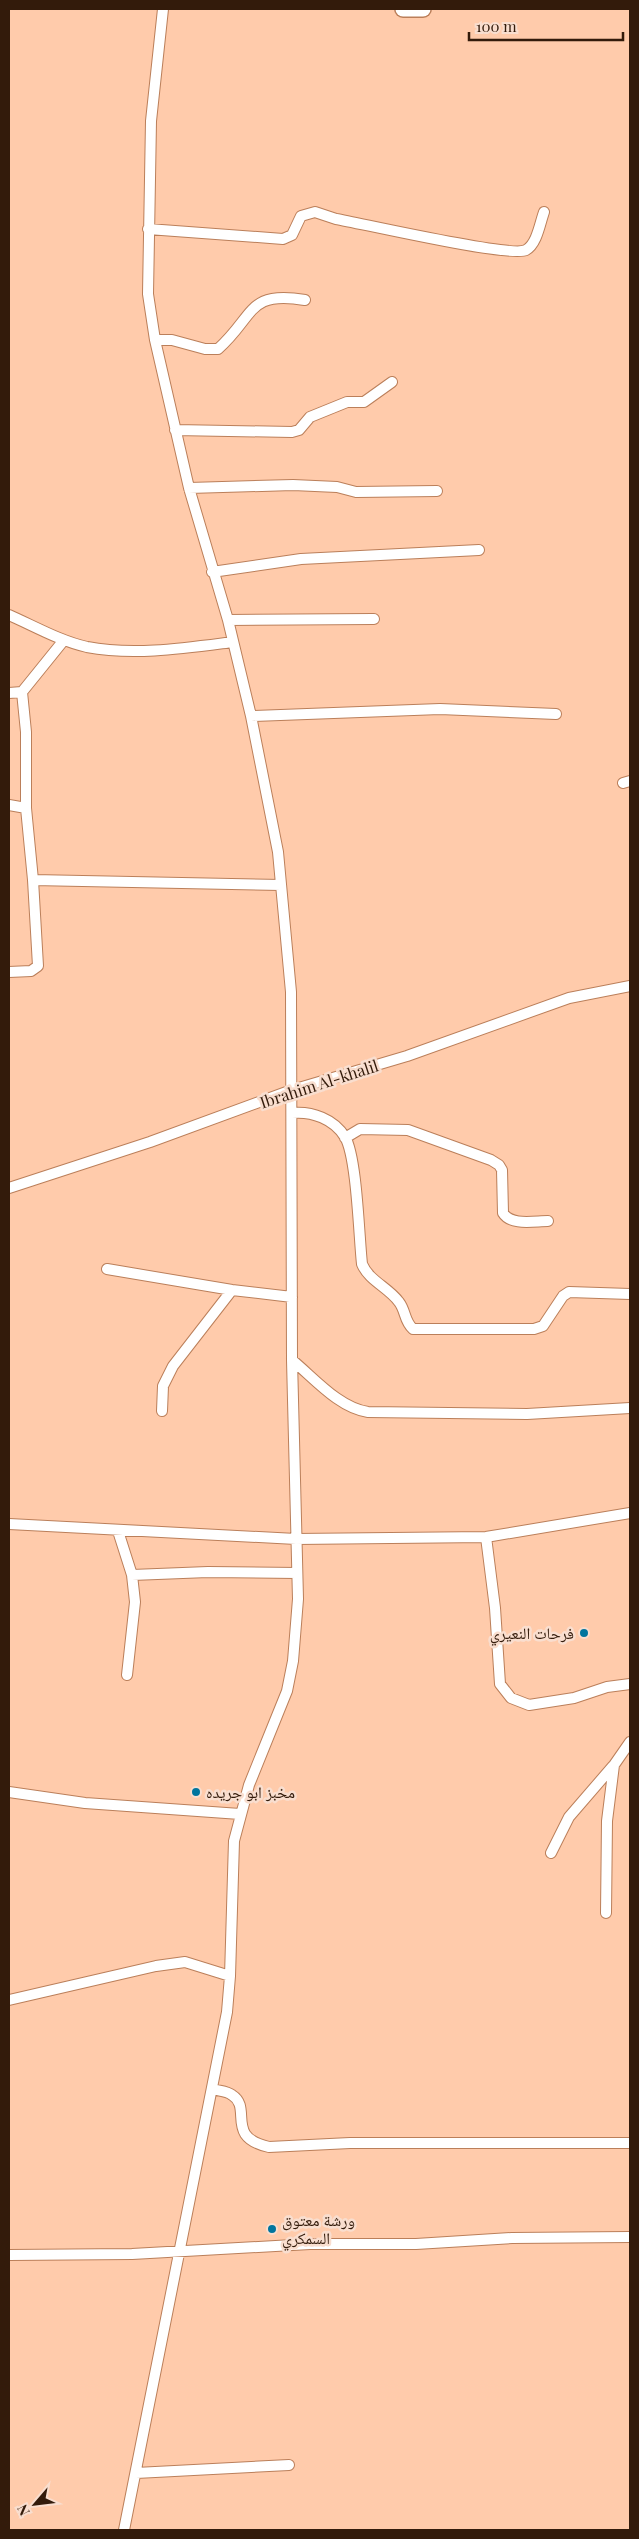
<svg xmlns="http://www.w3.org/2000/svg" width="639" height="2539" viewBox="0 0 639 2539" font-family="'Playfair Display','Noto Naskh Arabic',serif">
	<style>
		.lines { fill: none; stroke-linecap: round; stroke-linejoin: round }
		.minor-casing { stroke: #bb7f5a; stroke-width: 12 }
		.highway-casing { stroke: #bb7f5a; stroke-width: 18 }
		.minor { stroke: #fff; stroke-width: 10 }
		.highway { stroke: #fff; stroke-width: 15 }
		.poi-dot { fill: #00759e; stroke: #f9decf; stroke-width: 2 }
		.labels { text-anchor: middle; stroke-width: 5; stroke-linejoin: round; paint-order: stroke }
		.street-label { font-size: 16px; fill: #331b0b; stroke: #f9decf }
		.poi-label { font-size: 16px; fill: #331b0b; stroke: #f9decf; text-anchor: start }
	</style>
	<rect width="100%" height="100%" fill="#ffcbab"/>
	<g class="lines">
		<g class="minor-casing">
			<path id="minor" d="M148,229l135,10 9,-4 9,-19 14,-4 21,7c28,5 175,39 190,31 11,-6 14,-27 18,-38
				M155,340h17l33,9h13c37,-33 29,-59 87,-49
				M175,430l117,2 7,-2 11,-13 37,-15h17l28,-20
				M189,488l104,-3 44,2 19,5 81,-1
				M212,572l89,-13 178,-9
				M9,615c25,11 51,26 78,32 47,9 99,1 146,-5
				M228,620l146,-1
				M22,692l4,40v76
				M9,693l13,-1 42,-52
				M251,716l189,-7 116,5
				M623,783l7,-2
				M9,805l17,3 7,72
				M9,972l22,-1 7,-5 -5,-86 248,5
				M292,1113c20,-2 42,6 53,24 12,20 14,101 17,127 7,17 26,23 37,38 7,9 5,19 14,27h121l9,-3 20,-30 6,-4 61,2
				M345,1138l15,-9 48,1 83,30 8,5 3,5 1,43c8,13 31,8 45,8
				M9,1188l141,-46 142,-52 115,-34 162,-58 61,-12
				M107,1269l125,21 60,7
				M292,1360c22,18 47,48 76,52l159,2 103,-6
				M162,1411l1,-25 10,-20 59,-76
				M9,1524l287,15 190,-2 144,-24
				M118,1531l14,44 3,27 -8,73
				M486,1537l9,71 5,76 11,14 18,7 45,-7 33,-11 23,-3
				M132,1575l76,-3 89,1
				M9,1792l76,11 155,11
				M551,1853l18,-36 44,-51
				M606,1913l1,-92 7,-56 16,-23
				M9,2000l147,-34 29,-4 45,14
				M213,2089c6,2 14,2 19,6 21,13 -8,42 37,52l81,-4h280
				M9,2255l123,-1 178,-10h106l96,-6 118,-1
				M136,2473l153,-8
				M124,2530l103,-518 3,-36 4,-135 15,-56 38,-94 6,-30 5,-62 -6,-239 -1,-368 -13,-140 -27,-136 -23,-96 -39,-132 -34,-148 -7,-46 3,-173 12,-112"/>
		</g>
		<g class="highway-casing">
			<path id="highway" d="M403,9h20"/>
		</g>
		<use href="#minor" class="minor"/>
		<use href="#highway" class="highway"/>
	</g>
	<g class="poi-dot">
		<circle cx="584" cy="1633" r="5"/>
		<circle cx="196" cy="1792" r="5"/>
		<circle cx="272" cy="2229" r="5"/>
	</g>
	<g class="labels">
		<g class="street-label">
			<text transform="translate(319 1084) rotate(-18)" y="6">Ibrahim Al-khalil</text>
		</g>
		<g class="poi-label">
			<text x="574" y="1639" text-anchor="end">فرحات النعيري</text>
			<text x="206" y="1798">مخبز ابو جريده</text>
			<text x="282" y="2226">ورشة معتوق<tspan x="282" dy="18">السمكري</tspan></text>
		</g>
	</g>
	<rect width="639" height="2539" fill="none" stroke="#331b0b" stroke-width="20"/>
	<g transform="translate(35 2504) rotate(242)" stroke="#f9decf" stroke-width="4" paint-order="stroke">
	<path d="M0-4L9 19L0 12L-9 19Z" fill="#331b0b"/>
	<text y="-8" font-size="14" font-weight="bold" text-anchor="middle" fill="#331b0b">N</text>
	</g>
	<path d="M469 32v8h154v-8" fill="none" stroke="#331b0b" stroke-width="2.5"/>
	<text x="476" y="32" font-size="15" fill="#331b0b" stroke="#f9decf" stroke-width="4" paint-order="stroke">100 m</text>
</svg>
